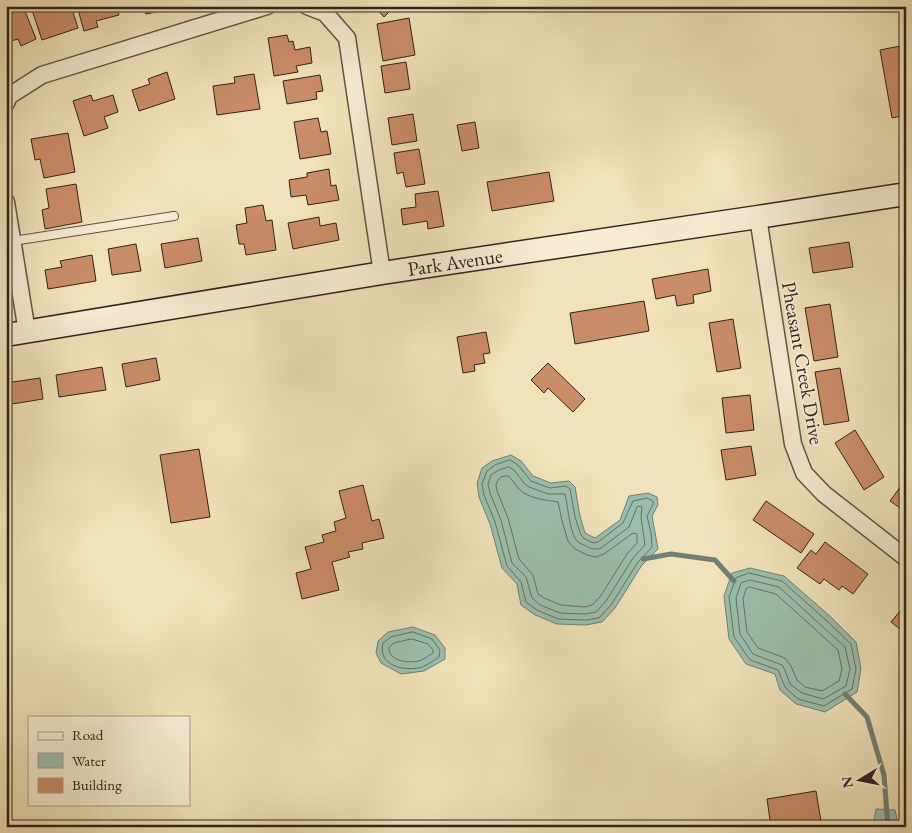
<svg xmlns="http://www.w3.org/2000/svg" width="912" height="833" viewBox="0 0 912 833" font-family="'EB Garamond',serif">
	<style>
		.water { fill: #9abeae; stroke: #708074 }
		.lines { fill: none; stroke-linecap: round; stroke-linejoin: round }
		.shore { stroke: #657066; stroke-width: 1 }
		.stream { stroke: #708074; stroke-width: 5 }
		.building { fill: #cb8c68; stroke: #30231d }
		.lane-casing { stroke: #605344; stroke-width: 10 }
		.street-casing { stroke: #605344; stroke-width: 19 }
		.secondary-casing { stroke: #30231d; stroke-width: 25 }
		.lane { stroke: #f5ecd2; stroke-width: 8 }
		.street { stroke: #f5ecd2; stroke-width: 16 }
		.secondary { stroke: #f5ecd2; stroke-width: 22 }
		.labels { text-anchor: middle; stroke-width: 4; stroke-linejoin: round; paint-order: stroke }
		.street-label { font-size: 20px; fill: #30231d; stroke: #f5ecd2 }
	</style>
	<rect width="100%" height="100%" fill="#f0e2ba"/>
	<filter id="stains"><feTurbulence type="fractalNoise" baseFrequency=".004" numOctaves="4"/><feColorMatrix values="0 0 0 0 .2 0 0 0 0 .09 0 0 0 0 .02 0 0 0 .5 -.17"/></filter>
	<radialGradient id="worn" r=".72"><stop offset=".6" stop-color="#630" stop-opacity="0"/><stop offset="1" stop-color="#630" stop-opacity=".3"/></radialGradient>
	<path class="water" d="M511,455l10,6 12,15 18,7 18,-2 6,6 5,29 5,17 10,5 25,-18 9,-24 19,-3 9,4 1,8 -6,11 6,33 -16,16 -27,43 -13,14 -16,3 -29,-1 -22,-9 -14,-10 -4,-21 -15,-16 -12,-44 -11,-27 -2,-14 5,-15 10,-7z
		M750,568l34,8 47,41 25,25 5,27 -4,23 -32,20 -29,-8 -16,-14 -5,-16 -29,-10 -17,-25 -5,-43 8,-23z
		M413,627l22,8 10,13v11l-21,12 -23,3 -20,-11 -5,-10 2,-12 10,-9z
		M876,809l19,1 4,17h-26z"/>
	<g class="lines">
		<path class="shore" d="M510,460l8,5 13,16 19,7 16,-2 4,3 5,28 6,18 2,3 10,5 5,-1 25,-19 10,-22 14,-3 6,3v3l-6,12 4,17 1,14 -14,15 -27,43 -12,13 -13,2 -28,-1 -21,-9 -11,-8 -5,-20 -14,-16 -12,-44 -11,-27 -2,-11 5,-13 8,-6z
			M509,467l5,3 10,13 5,4 19,7h17c3,12 4,35 11,46 2,3 6,4 10,6 5,3 9,4 15,2l28,-21 8,-20 3,-1 2,1 -1,10 4,28 -12,13 -27,43 -10,11 -11,2 -25,-1 -20,-8 -8,-7 -6,-21 -14,-14 -11,-43 -11,-27 -2,-9 3,-9 6,-4z
			M508,476c4,3 7,8 11,13 10,10 27,11 39,13l4,19 6,20 7,8 12,6 9,2 8,-3 29,-21 4,1v9l-10,11 -27,43 -8,8 -7,2 -24,-2 -17,-7 -6,-4 -5,-19 -14,-16 -11,-41 -11,-27 -1,-6 2,-5 3,-3z
			M749,573l33,8 45,40 24,23 5,25 -4,20 -28,17 -26,-7 -13,-12 -7,-17 -28,-10 -16,-23 -5,-40 7,-19z
			M750,580l29,7 66,60 5,22 -4,17 -23,13 -21,-6 -12,-9 -5,-14 -3,-5 -29,-11 -13,-20 -4,-36 5,-15z
			M750,587l26,7 62,56 4,19 -3,12 -17,10 -17,-4 -8,-7 -6,-14 -6,-8 -27,-10 -11,-16 -4,-33 3,-10z
			M413,632l19,7 8,11 -1,7c-5,3 -11,8 -17,10 -17,5 -45,-1 -39,-24l8,-6z
			M412,639l16,5 5,6v3c-4,2 -7,5 -11,7 -10,4 -35,2 -33,-13l5,-4z"/>
		<path class="stream" d="M643,559l28,-5 44,6 19,21
			M845,694l22,23 17,58 4,52"/>
	</g>
	<path class="building" d="M17,6h6l13,33 -15,7 -3,-7 -7,2 -2,-5 -3,1v-26z
		M45,6h26l7,22 -36,12 -10,-30z
		M77,6h40l2,9 -23,6 2,6 -14,4z
		M132,6h27l1,5 -14,3 -2,-5 -11,3z
		M374,6h21l-11,11z
		M409,18l6,37 -32,6 -6,-37z
		M287,35l2,7 4,-1 2,9 15,-3 2,16 -16,3 2,6 -24,4 -6,-38z
		M900,46l3,18 3,-1v52l-14,3 -12,-68z
		M406,62l4,27 -25,4 -4,-27z
		M167,72l8,27 -36,12 -7,-21 18,-6 -2,-5z
		M254,74l6,35 -43,6 -4,-29 22,-3 -1,-6z
		M320,75l3,16 -7,1 1,7 -30,5 -4,-23z
		M91,95l2,6 20,-6 5,17 -14,5 4,11 -24,8 -11,-35z
		M413,114l4,27 -25,4 -4,-27z
		M318,118l3,14 6,-1 4,23 -31,5 -6,-37z
		M475,122l4,26 -17,3 -5,-26z
		M68,133l7,39 -31,6 -4,-19 -5,1 -4,-21z
		M419,149l6,35 -19,3 -3,-15 -6,2 -3,-21z
		M329,169l2,17 5,-1 3,15 -31,5 -2,-10 -15,2 -2,-17 18,-3v-4z
		M549,172l5,29 -62,10 -5,-29z
		M76,184l6,38 -37,7 -3,-19 7,-2 -3,-19z
		M438,191l6,35 -16,3 -1,-8 -24,4 -2,-16 15,-2 -1,-13z
		M263,205l3,16 6,-1 4,30 -30,5 -2,-11h-5l-3,-19 11,-2 -2,-15z
		M319,217l1,9 16,-3 3,17 -46,9 -5,-26z
		M198,238l4,23 -37,7 -4,-24z
		M849,242l4,25 -40,6 -4,-25z
		M136,244l5,27 -29,4 -4,-26z
		M92,255l4,26 -48,8 -3,-19 17,-3 -2,-6z
		M708,269l3,22 -18,4 1,8 -17,3 -2,-11 -19,4 -4,-20z
		M644,301l5,30 -74,13 -5,-31z
		M830,304l8,53 -24,4 -9,-53z
		M733,319l8,49 -24,4 -8,-49z
		M486,332l4,21 -7,1 2,9 -11,2 1,6 -12,2 -6,-36z
		M156,358l4,22 -34,7 -4,-23z
		M548,363l37,36 -12,13 -25,-24 -4,5 -13,-13z
		M102,367l4,23 -47,7 -3,-22z
		M840,368l9,53 -25,4 -9,-53z
		M40,378l3,21 -37,6v-22z
		M750,395l4,35 -28,3 -4,-35z
		M855,430l29,47 -20,13 -29,-47z
		M751,446l5,29 -30,5 -5,-30z
		M199,449l11,68 -39,6 -11,-68z
		M906,479v33l-16,-11z
		M363,485l9,36 7,-2 5,19 -22,5 1,6 -15,3 2,5 -18,5 7,28 -37,9 -6,-26 15,-4 -6,-22 19,-5 -2,-7 14,-4 -2,-9 12,-4 -7,-27z
		M766,501l48,33 -13,19 -48,-33z
		M825,542l43,32 -15,20 -11,-8 -3,4 -15,-11 -4,5 -23,-16 14,-18 5,4z
		M905,605l1,1v28l-15,-12z
		M816,791l6,36h-51l-4,-28z"/>
	<g class="lines">
		<g class="lane-casing">
			<path id="lane" d="M13,241l161,-25"/>
		</g>
		<g class="street-casing">
			<path id="street" d="M307,6l18,7 22,25 35,235
				M6,103l3,-7 33,-21 225,-69
				M6,202l21,130
				M758,217l35,227 11,29 20,21 82,64"/>
		</g>
		<g class="secondary-casing">
			<g id="secondary">
				<path id="s1" d="M6,335l376,-62 376,-56 148,-23"/>
			</g>
		</g>
		<use href="#lane" class="lane"/>
		<use href="#street" class="street"/>
		<use href="#secondary" class="secondary"/>
	</g>
	<g class="labels">
		<g class="street-label">
			<text dy="7" stroke="none"><textPath href="#s1" startOffset="455">Park Avenue</textPath></text>
			<text transform="translate(803 363) rotate(80)" y="7">Pheasant Creek Drive</text>
		</g>
	</g>
	<rect width="912" height="833" fill="none" stroke="#f0e2ba" stroke-width="25"/>
	<rect x="8" y="8" width="897" height="818" fill="none" stroke="#30231d" stroke-width="2.5"/>
	<rect x="12" y="12" width="887" height="808" fill="none" stroke="#30231d"/>
	<rect x="28" y="716" width="162" height="90" fill="#f5ecd2" stroke="#a69c8a"/>
	<rect x="38" y="732" width="25" height="8" fill="#f5ecd2" stroke="#a69c8a"/>
	<text x="72" y="740" font-size="15" fill="#30231d">Road</text>
	<rect x="38" y="753" width="25" height="15" fill="#9abeae" stroke="#a69c8a"/>
	<text x="72" y="766" font-size="15" fill="#30231d">Water</text>
	<rect x="38" y="778" width="25" height="15" fill="#cb8c68" stroke="#a69c8a"/>
	<text x="72" y="790" font-size="15" fill="#30231d">Building</text>
	<g transform="translate(860 780) rotate(260)" stroke="#f5ecd2" stroke-width="4" paint-order="stroke">
	<path d="M0-4L9 19L0 12L-9 19Z" fill="#30231d"/>
	<text y="-8" font-size="14" font-weight="bold" text-anchor="middle" fill="#30231d">N</text>
	</g>
	<rect width="100%" height="100%" filter="url(#stains)"/>
	<rect width="100%" height="100%" fill="url(#worn)"/>
</svg>
